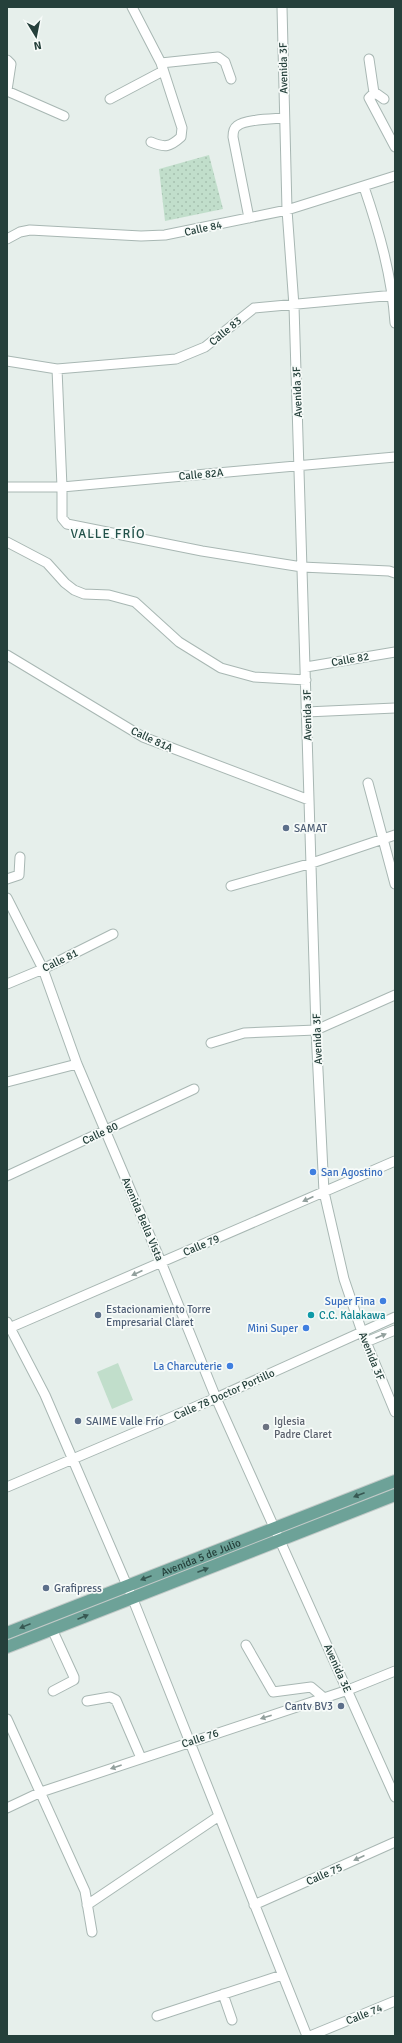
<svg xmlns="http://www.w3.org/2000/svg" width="402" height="2043" viewBox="0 0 402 2043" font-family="Signika,sans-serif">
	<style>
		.grass { fill: #c1decb }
		.park { fill: url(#park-dots) }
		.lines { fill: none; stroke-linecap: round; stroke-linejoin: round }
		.minor-casing { stroke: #a8b7b3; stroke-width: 11 }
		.major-casing { stroke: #c2cac8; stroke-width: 14 }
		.minor { stroke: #fff; stroke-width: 9 }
		.major { stroke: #6da298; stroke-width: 12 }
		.oneway { fill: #92a09d }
		.oneway2 { fill: #375852 }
		.service-dot { fill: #5c6f8a; stroke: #f7fbf9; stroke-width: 1.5 }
		.shop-dot { fill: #3f7fe0; stroke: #f7fbf9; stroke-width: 1.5 }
		.culture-dot { fill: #0f9aa8; stroke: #f7fbf9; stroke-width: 1.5 }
		.worship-dot { fill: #6b7280; stroke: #f7fbf9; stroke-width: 1.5 }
		.labels { text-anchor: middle; stroke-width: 3.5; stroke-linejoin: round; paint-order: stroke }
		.street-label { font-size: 11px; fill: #25403b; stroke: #f7fbf9 }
		.service-label { font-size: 11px; fill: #4e5e75; stroke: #f7fbf9; text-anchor: start }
		.shop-label { font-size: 11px; fill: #366cbe; stroke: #f7fbf9; text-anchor: end }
		.culture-label { font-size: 11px; fill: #0d838f; stroke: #f7fbf9; text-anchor: start }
		.worship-label { font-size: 11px; fill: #5b616d; stroke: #f7fbf9; text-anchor: start }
		.quarter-label { font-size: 13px; letter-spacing: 1px; fill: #22524a; stroke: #f7fbf9 }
	</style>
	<defs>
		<pattern id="park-dots" width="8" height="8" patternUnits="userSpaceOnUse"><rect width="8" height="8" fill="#c1decb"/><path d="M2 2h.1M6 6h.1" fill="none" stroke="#a6c0af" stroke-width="1.8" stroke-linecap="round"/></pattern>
	</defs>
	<rect width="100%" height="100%" fill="#e6efeb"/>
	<path class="grass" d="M118,1363l15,37 -21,9 -15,-37z"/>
	<path class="park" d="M209,155l14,54 -58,12 -6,-52z"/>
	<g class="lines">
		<g class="minor-casing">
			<path id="minor" d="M132,7l29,56 21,65 -1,9c-11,10 -16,11 -30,5
				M282,7l5,203 7,96 22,724 8,162 20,87 18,53 33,80
				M369,59l5,34
				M7,60l4,4 -4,26
				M161,63l57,-6 7,5 6,17
				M7,91l57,25
				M110,99l53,-28
				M384,99l-7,-5 -3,-1 -5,5 26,49
				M364,187c15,44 28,89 31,136
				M249,218l-16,-81c0,-4 1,-9 4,-11 8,-7 37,-7 47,-8
				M7,239l13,-7 10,-2 111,6 24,-1 122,-25 108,-34
				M7,361l50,8 119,-10 29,-12 49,-39 141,-13
				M57,369l5,118v31l5,6 135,27 100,16 87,4 6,2
				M7,487h55l333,-30
				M7,542l40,21 18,20 9,7 10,4 25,1 26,7 44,40 42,26 33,9 52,3
				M7,655l136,82 166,63
				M306,667l89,-15
				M306,712l89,-4
				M368,783l27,101
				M7,879l12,-4 1,-18
				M231,886l81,-23 83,-28
				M7,898l36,71 34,95 84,198 55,136 179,399
				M7,984l36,-15 70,-35
				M211,1043l33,-10 72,-3 79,-35
				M7,1082l70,-18
				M7,1176l187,-87
				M7,1322l38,73 87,202 175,439
				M7,1329l388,-168
				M366,1342l29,-12
				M7,1487l209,-89 179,-81
				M52,1629l22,48v3l-21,11
				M246,1645l27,47 38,-5 13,11
				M87,1701l23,-4 6,3 25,58
				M7,1719l78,172 7,41
				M7,1808l34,-16 307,-102 47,-19
				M87,1905l132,-89
				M254,1905l141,-63
				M223,1994l9,26
				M157,2016l125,-41
				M310,2036l85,-35"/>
		</g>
		<g class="major-casing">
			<g id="major">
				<path id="s1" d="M7,1633l388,-152"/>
				<path d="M7,1647l388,-152"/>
			</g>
		</g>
		<use href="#minor" class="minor"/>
		<use href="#major" class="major"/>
	</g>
	<defs><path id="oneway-solid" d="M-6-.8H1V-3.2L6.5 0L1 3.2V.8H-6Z"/></defs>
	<g class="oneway">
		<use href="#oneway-solid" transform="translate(308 1199) rotate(156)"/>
		<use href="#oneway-solid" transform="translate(137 1273) rotate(156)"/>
		<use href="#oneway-solid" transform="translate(381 1336) rotate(-23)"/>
		<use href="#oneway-solid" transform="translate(266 1717) rotate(162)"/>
		<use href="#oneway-solid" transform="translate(116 1767) rotate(161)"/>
		<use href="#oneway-solid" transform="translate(359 1858) rotate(156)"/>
	</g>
	<g class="oneway2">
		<use href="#oneway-solid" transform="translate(359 1495) rotate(159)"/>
		<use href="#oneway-solid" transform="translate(203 1570) rotate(-21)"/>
		<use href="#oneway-solid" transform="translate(146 1578) rotate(159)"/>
		<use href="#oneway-solid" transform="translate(83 1617) rotate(-23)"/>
		<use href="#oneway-solid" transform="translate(25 1626) rotate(158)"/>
	</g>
	<g class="service-dot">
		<circle cx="286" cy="828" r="4"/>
		<circle cx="98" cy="1315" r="4"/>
		<circle cx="78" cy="1421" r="4"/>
		<circle cx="46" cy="1588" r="4"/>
		<circle cx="341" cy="1706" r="4"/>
	</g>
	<g class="shop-dot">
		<circle cx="313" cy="1172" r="4"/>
		<circle cx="383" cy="1301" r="4"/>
		<circle cx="306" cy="1328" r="4"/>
		<circle cx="230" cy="1366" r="4"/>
	</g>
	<circle class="culture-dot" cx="311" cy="1315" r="4"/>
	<circle class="worship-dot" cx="266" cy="1427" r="4"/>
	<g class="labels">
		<g class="street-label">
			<text transform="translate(283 68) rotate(-91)" y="4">Avenida 3F</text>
			<text transform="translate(203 228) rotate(-12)" y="4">Calle 84</text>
			<text transform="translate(225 331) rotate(-40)" y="4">Calle 83</text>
			<text transform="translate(297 392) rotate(-92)" y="4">Avenida 3F</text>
			<text transform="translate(201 474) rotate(-5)" y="4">Calle 82A</text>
			<text transform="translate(350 659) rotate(-10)" y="4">Calle 82</text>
			<text transform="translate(307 715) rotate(-91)" y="4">Avenida 3F</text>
			<text transform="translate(152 739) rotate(25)" y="4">Calle 81A</text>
			<text transform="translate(60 960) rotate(-26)" y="4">Calle 81</text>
			<text transform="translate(317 1039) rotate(-92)" y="4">Avenida 3F</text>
			<text transform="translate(100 1133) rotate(-25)" y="4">Calle 80</text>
			<text transform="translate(143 1219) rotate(67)" y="4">Avenida Bella Vista</text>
			<text transform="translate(201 1245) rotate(-23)" y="4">Calle 79</text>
			<text transform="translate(372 1356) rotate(68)" y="4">Avenida 3F</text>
			<text transform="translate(224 1394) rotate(-24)" y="4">Calle 78 Doctor Portillo</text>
			<text dy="4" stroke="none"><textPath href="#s1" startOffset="208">Avenida 5 de Julio</textPath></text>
			<text transform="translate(338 1668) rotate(66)" y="4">Avenida 3E</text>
			<text transform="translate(200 1738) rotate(-18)" y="4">Calle 76</text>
			<text transform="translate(324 1874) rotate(-24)" y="4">Calle 75</text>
			<text transform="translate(364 2014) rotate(-22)" y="4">Calle 74</text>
		</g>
		<g class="service-label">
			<text x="294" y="832">SAMAT</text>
			<text x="106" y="1313">Estacionamiento Torre<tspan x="106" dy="13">Empresarial Claret</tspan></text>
			<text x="86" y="1425">SAIME Valle Frío</text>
			<text x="54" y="1592">Grafipress</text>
			<text x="333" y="1710" text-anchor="end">Cantv BV3</text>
		</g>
		<g class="shop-label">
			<text x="321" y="1176" text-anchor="start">San Agostino</text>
			<text x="375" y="1305">Super Fina</text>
			<text x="298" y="1332">Mini Super</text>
			<text x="222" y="1370">La Charcuterie</text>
		</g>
		<g class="culture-label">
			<text x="319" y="1319">C.C. Kalakawa</text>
		</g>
		<g class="worship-label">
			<text x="274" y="1425">Iglesia<tspan x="274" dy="13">Padre Claret</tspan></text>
		</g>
		<g class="quarter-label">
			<text x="108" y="538">VALLE FRÍO</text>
		</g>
	</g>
	<rect width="402" height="2043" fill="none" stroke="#25403b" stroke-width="16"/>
	<g transform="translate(36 36) rotate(170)" stroke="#f7fbf9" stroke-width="3" paint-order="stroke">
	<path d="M0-3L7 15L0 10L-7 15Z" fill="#25403b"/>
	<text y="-6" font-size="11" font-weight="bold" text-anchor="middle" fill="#25403b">N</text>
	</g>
</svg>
